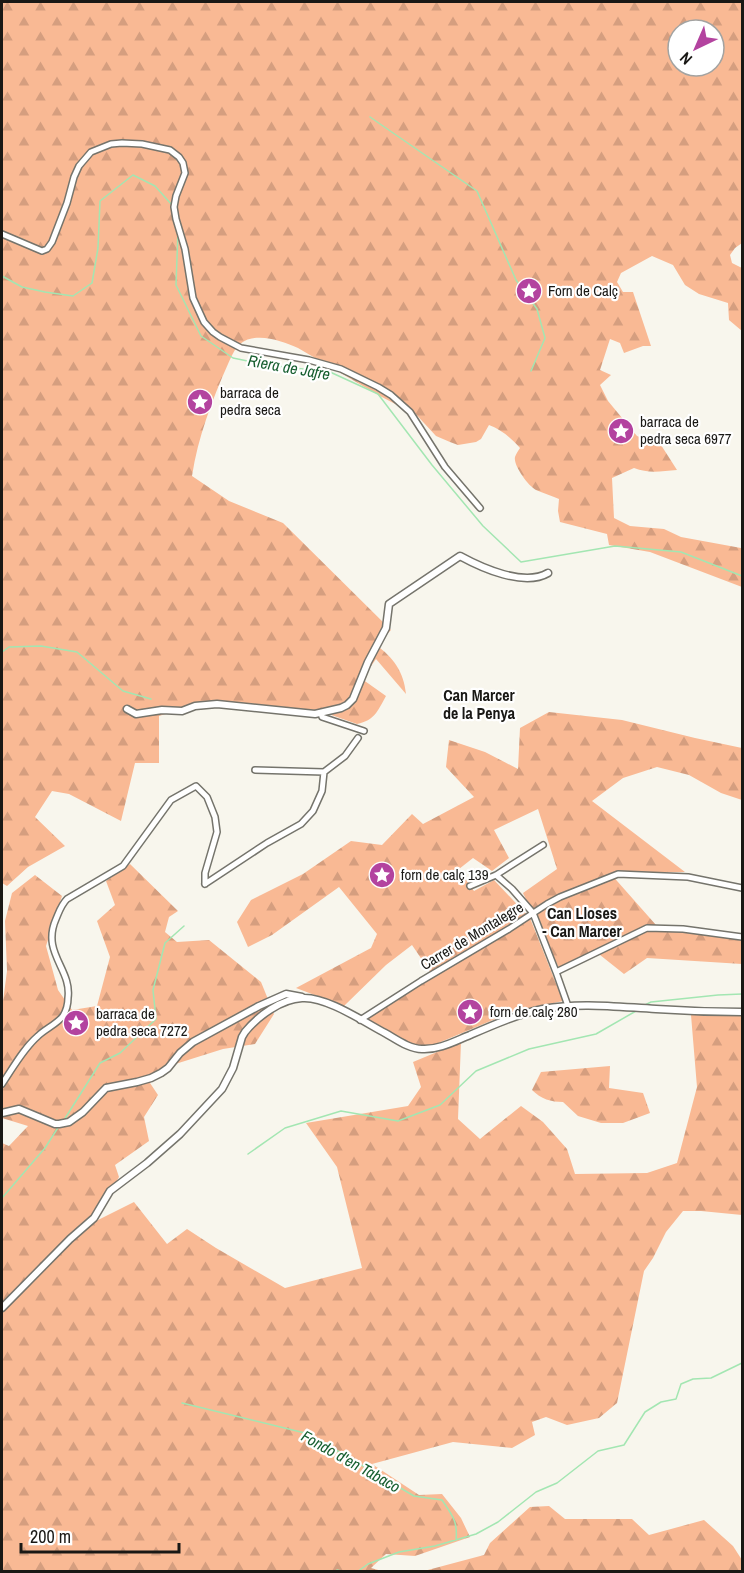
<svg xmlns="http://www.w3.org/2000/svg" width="744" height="1573" viewBox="0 0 744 1573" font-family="'Archivo Narrow',sans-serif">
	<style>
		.forest { fill: url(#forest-firs); fill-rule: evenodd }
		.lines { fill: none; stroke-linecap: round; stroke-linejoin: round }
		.stream { stroke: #a3e6b2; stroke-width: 1.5 }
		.minor-casing { stroke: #75746c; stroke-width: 8 }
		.tertiary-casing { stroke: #75746c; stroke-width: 9 }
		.minor { stroke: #fff; stroke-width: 5 }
		.tertiary { stroke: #fff; stroke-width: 6 }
		.labels { text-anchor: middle; stroke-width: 4.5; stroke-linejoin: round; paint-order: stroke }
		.poi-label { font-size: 15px; fill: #191815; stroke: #fff; text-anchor: start }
		.street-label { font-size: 15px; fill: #191815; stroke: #fff }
		.water-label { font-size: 16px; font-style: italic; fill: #165e2f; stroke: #fff }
		.neighbourhood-label { font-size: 16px; font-weight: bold; fill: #191815; stroke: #fff }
	</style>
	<defs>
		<pattern id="forest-firs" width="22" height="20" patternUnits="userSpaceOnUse" patternTransform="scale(1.5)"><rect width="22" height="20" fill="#f9b994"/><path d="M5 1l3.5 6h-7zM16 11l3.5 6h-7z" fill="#d59e7f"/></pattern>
	</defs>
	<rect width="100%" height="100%" fill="#f8f6ed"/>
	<path class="forest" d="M2,2h740v241l-7,5 -5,7 2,8 10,5v63l-13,-11 -1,-17 -29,-9 -14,-9 -12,-20 -21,-9 -31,17 -4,9 6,10h10l18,54h-8l-19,7 -4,-10 -10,-4 -10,31 11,5 -11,10 8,16 29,35 24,9 16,25c-15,1 -28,4 -43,-2l-22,10 2,40 16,8 34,3 17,8 60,11 1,39 -92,-35 -41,-7 -2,-11 -47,-12 -2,-11 1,-12c-7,-3 -16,-6 -23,-9 -8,-4 -23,-25 -21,-33 1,-3 3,-6 5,-9 -9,-10 -18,-18 -31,-23l-8,14 -5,3 -18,3 -8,-3 -14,-6 -24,-26 -15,-5 -17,-9 -82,-48c-16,-7 -42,-17 -58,-4 -6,5 -9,14 -12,20 -16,36 -30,73 -36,112l37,25 54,22 108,107 -15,15c17,12 28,27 30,49l-30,-35 -14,20 24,17c-9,16 -11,24 -29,28l-37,-13h-44l-50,-4 -22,-5 -45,14v47h-24l-14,58 -52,-27 -17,-3 -17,26 30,29 -37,21 -21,19 -5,-3zM678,30h36v36h-36z
		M549,712l73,8 73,18 47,10v52l-21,-7 -32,-18 -32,-8 -34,11 -31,23 93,71 -75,1 46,52 86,14v25l-95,-6 -23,16 -29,-23 -36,17 -36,-75 34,-24 -19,-60 -44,21 15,28 -17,13 -19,-13 -14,11 15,22 20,-11 36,38 33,83 -51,11 -88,37 -41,-18 -17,-13 67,-42 -21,-31 -26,20 -42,41 -48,-18 75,-40 6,-14 -38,-47 -67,48 -24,12 -11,-25 14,-22 52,-26 48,-33 31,4 30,-31 11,10 51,-27 -28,-30 3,-27 36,12 33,17 2,-41z
		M130,864l48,47 -9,6 -4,15 12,10 32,-2 52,42 13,32 -19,30 -32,5 -54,17 -19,17 8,12 -14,22 5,24 -34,24 4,12 -25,45 40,-20 33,42 20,-15 29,19 69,40 77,-20 -25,-101 -31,-44 102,-17 13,-19 -8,-25 48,-20 -3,77 22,20 41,-33 22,16 24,27 8,25 72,-1 30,-10 20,-76 -6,-72 51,-1v201l-41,-4h-18l-17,21 -13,26 -9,13 -27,132 -18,15 -32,7 -21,-8 -14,5 3,13 -23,13 -59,-6 -81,22 47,31 23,-1 19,24 9,19 -55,19 -29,-2 -15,14 11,3h-380v-428l7,3 19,-20 -26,-8v-109l5,-38 -2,-50 7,-28 23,-18 27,21 -16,50 12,44 14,20 25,-4 13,-49 -13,-36 18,-16 -9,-24z
		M610,1066l-1,22 34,5 7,20 -27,10h-22l-23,-7 -15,-14c-12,0 -22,-3 -31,-12l9,-18z
		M549,1506l16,13h67l17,16 55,-15 29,26 9,14v11h-318l60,-16 6,-12 40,-36z"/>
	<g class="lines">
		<path class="stream" d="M370,117l107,74 39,89 21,29 8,29 -14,33
			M178,231l-2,54 25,51 32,22 34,7 63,7 48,22 54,71 51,61 38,36 94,-16 66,6 61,24
			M2,276l20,11 23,5 28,4 19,-13 6,-35 2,-47 33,-26 22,11 17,19
			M2,652l7,-5 32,-1 36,6 46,39 28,8
			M645,1005l6,-3 67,-7 24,-1
			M64,1120l36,-57 20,-10 36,-34 -3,-29 12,-47 19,-17
			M248,1154l37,-26 56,-17 57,10 42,-16 36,-34 53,-22 67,-15 40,-23
			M2,1198l43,-50 14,-22
			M182,1403l127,31 105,62 28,4c10,15 16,21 14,40
			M334,1572l3,-2 9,2
			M357,1572l11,-8 31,-12 36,-6 41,-12 22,-12 38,-30 21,-9 41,-32 26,-6 21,-33 16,-10 15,-3 5,-15 12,-5 18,-1 31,-15"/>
		<g class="minor-casing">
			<path id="minor" d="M2,234l40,17 5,-2 5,-7 15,-39 7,-26 5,-11 12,-14 20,-8 11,-1 20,1 28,6 9,7 4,6 2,10 -9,23 -2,11 2,12 9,30 8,49 11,24 9,10 7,5 21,11 68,12 32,9 37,18 13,8 19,17 35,55 35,41
				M321,713l1,4 42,14
				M255,770l69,2 21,-16 13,-18
				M496,875l16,14 21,24 23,59
				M205,884l62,-41 34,-19 12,-13 9,-20 2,-19
				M470,886l26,-11 47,-30
				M568,1006l-12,-34 91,-44 36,1 59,8
				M360,1020l61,-39 88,-52 38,-25 13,-7 58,-23 70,3 54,11
				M2,1084c11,-16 21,-35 36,-48 7,-7 19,-12 25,-20 3,-5 5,-13 5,-18 4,-29 -27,-45 -12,-79 3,-7 5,-14 11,-20l56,-33 48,-66 25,-14 11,11 8,20 2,15 -12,41v11"/>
		</g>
		<g class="tertiary-casing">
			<path id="tertiary" d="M127,709l9,5 26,-4 20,1 13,-5 22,-2 98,10 26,-6 6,-3 6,-6 15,-37 18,-34 3,-24 71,-48c22,12 64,31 88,17
				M2,1113l17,-4 36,15h4l10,-2 14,-10 23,-24 31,-6 14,-4 10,-5 7,-5 12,-15 13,-11 66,-36 27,-12 16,3
				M2,1308l68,-69 24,-21 16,-27 37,-28 33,-29 42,-45 11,-21 9,-31 3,-5c13,-16 36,-33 57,-34 24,-2 62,24 83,35 11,6 24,16 37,16 17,1 33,-8 48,-14 23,-10 48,-21 73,-26 37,-7 76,-2 113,0 29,2 58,3 86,3"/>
		</g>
		<use href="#minor" class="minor"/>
		<use href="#tertiary" class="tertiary"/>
	</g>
	<defs>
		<g id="sight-disc" transform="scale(1.35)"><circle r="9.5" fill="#b3439f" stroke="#fff"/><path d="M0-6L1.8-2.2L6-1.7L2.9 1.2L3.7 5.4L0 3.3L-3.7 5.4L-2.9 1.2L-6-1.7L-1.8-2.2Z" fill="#fff"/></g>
	</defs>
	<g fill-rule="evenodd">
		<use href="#sight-disc" x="529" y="291"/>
		<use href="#sight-disc" x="200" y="402"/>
		<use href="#sight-disc" x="621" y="431"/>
		<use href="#sight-disc" x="382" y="875"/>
		<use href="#sight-disc" x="470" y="1012"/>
		<use href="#sight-disc" x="76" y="1023"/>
	</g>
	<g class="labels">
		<g class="poi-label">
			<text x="548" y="296">Forn de Calç</text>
			<text x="220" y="398">barraca de<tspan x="220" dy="17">pedra seca</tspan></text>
			<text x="640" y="427">barraca de<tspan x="640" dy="17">pedra seca 6977</tspan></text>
			<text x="401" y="880">forn de calç 139</text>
			<text x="490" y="1017">forn de calç 280</text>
			<text x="96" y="1019">barraca de<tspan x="96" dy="17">pedra seca 7272</tspan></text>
		</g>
		<g class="street-label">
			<text transform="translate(472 936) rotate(-31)" y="5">Carrer de Montalegre</text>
		</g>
		<g class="water-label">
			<text transform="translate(289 367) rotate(10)" y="6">Riera de Jafre</text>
			<text transform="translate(351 1461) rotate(29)" y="6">Fondo d'en Tabaco</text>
		</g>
		<g class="neighbourhood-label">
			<text x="479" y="701">Can Marcer<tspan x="479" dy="18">de la Penya</tspan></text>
			<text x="582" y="919">Can Lloses<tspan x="582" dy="18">- Can Marcer</tspan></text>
		</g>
	</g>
	<rect width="744" height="1573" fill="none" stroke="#191815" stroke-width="6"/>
	<g transform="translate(696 48) rotate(224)"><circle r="28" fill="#ffffff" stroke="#a3a3a1" stroke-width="1.5"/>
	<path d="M0-4.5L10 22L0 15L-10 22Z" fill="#b3439f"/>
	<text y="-9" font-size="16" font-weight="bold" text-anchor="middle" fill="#191815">N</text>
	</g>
	<path d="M21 1543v9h158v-9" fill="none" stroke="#191815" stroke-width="3"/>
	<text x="30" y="1543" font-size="18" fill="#191815" stroke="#ffffff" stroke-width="4.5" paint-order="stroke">200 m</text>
</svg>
